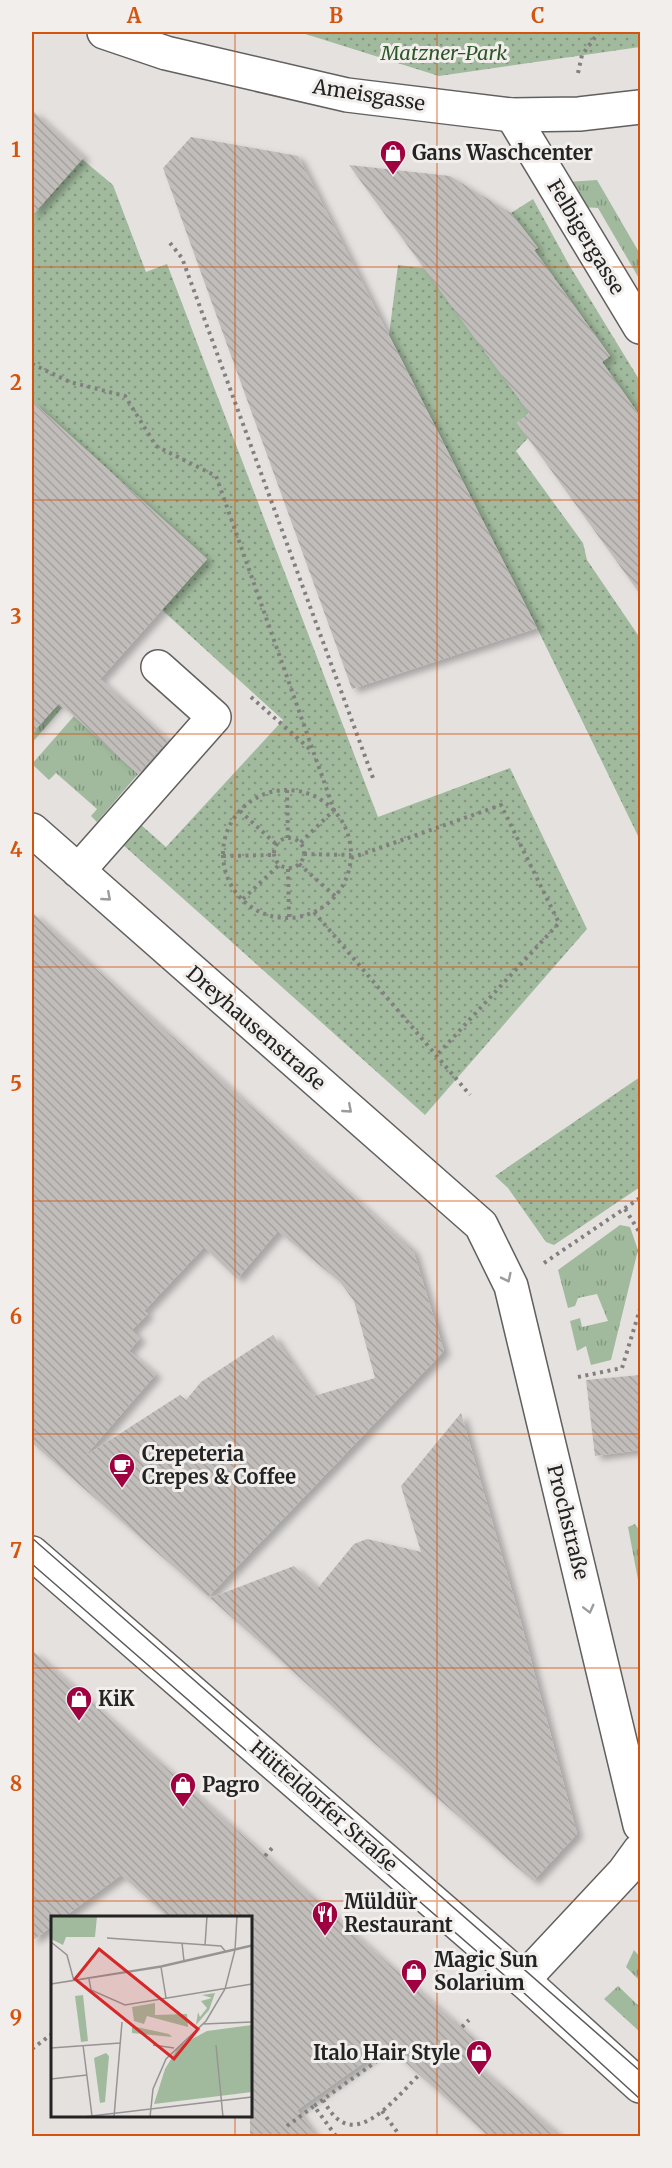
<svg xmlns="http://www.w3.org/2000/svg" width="672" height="2168" viewBox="0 0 672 2168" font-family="Merriweather,serif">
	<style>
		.grass { fill: url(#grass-tufts) }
		.park { fill: url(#park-dots) }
		.building { fill: url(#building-back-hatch); fill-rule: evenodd; filter: url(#shadow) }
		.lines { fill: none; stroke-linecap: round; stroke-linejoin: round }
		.minor-casing { stroke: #625f5e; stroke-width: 36 }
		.major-casing { stroke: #625f5e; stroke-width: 36 }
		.path { stroke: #82807f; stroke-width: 4; stroke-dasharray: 3 4.5; stroke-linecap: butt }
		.minor { stroke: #fff; stroke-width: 33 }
		.major { stroke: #fff; stroke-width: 33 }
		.tram { stroke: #5d5b5b; stroke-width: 1.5 }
		.oneway { stroke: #9c9c9c }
		.grid { fill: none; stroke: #d4540e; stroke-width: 1.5; stroke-opacity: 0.55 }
		.labels { text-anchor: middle; stroke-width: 6; stroke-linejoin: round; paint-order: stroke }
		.park-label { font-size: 20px; font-style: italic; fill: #2d5726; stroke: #f1eeec }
		.street-label { font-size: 20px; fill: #242323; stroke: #f1eeec }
		.poi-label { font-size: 20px; font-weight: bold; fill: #242323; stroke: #f1eeec; text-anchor: start }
		.inset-road { fill: none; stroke: #979594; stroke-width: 1.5 }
		.view { fill: #d62828; fill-opacity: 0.15; stroke: #d62828; stroke-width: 3 }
		.inset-edge { fill: none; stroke: #242323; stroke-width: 3 }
		.neatline { fill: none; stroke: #d4540e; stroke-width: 2 }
		.grid-label { font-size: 20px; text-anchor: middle; font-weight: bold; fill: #d4540e }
	</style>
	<defs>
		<pattern id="grass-tufts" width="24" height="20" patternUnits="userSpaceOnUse" patternTransform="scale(1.5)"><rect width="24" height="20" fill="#a1ba9d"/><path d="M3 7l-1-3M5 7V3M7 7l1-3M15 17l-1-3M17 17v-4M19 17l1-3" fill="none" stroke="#839780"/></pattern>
		<pattern id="park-dots" width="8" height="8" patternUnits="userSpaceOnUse" patternTransform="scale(1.5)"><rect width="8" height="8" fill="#a1ba9d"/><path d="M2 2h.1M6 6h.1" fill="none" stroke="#839780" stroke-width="1.8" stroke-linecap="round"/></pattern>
		<pattern id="building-back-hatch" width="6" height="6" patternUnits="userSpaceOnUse" patternTransform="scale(1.5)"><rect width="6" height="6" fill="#c0bdbb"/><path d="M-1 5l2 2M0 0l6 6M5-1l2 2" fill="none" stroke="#a5a2a0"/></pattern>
		<filter id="shadow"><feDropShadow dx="6" dy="4" stdDeviation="3" flood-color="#0004"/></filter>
	</defs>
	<rect width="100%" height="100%" fill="#e4e1df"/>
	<path class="grass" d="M597,180l43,74v26l-42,-72 -17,-1 -14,-25z
		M58,705l4,3 -30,35v-17l3,3z
		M74,716l64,58 -41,48 -6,-6 6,-7 -41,-36 -7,7 -17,-16z
		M620,1225l10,2 8,23 -27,110 -20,5 -5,-19 -9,5 -7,-30 10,-3 2,9 26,-6 -11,-27 -19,4 -3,8 -7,2 -10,-38z
		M635,1524l5,7v59l-12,-63z
		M634,1950l6,7v24l-14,-14z
		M618,1986l22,21v25l-36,-33z"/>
	<path class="park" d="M299,32h341v15l-201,29z
		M82,159l31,26 33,87 21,-8 211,553 132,-49 77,161 -162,186 -303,-271 18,-20 26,23 117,-127 -121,-110 45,-51 -175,-158v-193l2,-3 5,2z
		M533,199l35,64 72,118v35l-38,-54 8,-6 -76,-106 4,-2 -27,-35z
		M398,265l39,5 92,143 -12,10 11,15 -12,13 67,92 4,17 53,78v202l-103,-212 -148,-293z
		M640,1077v110l-86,58 -8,-3 -38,-54 -13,-12z"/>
	<path class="building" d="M32,110l52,47 -52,59z
		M191,137l107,19 239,472 -185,61 -189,-521z
		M349,165l101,11 61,37 27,35 -4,2 76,106 -8,6 38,54v178l-123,-171 12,-10z
		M32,401l175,158 -107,120 68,61 -30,34 -79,-71 -27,31z
		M32,912l381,338 31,101 -236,246 -176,-154zM278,1231l62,51 14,19 21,77 -61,18 -41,-61 -72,47 -15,18 -6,-5 -95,61 71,-82 -27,-23 11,-13 -8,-8 16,-16 -4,-3 60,-64 33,32z
		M640,1375v75l-45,6 -9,-76z
		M461,1413l59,206 57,215 -44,47 -180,-156 -143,-127 84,-32 24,22 36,-44 13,-5 54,13 -20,-66z
		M32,1650l448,394 -12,14 93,78h-73l-101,-90 -90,64 19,26h-66v-219h-82l-47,-42 -57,42h-12v9l-20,15z"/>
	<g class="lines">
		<g class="minor-casing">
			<path id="minor" d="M512,115l128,212
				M32,830l449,395 30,61 129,539
				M78,871l136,-154 -56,-50
				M523,1980l101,-108 16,-22"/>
		</g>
		<g class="major-casing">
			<path id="major" d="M104,32l62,21 181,42 165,20 67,-1 61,-7
				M32,1553l491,427 117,106"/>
		</g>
		<path class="path" d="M578,73l4,-18 17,-23
			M170,243l12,15 191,520
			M32,364l38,18 55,14 31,50 60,30 118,334 -34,33
			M251,697l61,54
			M287,790l1,48
			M223 854a64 64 0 1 1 128 0a64 64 0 1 1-128 0Z
			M240,811l37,34
			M274 853a15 15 0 1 1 30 0a15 15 0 1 1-30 0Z
			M304,854l47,1
			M223,856l51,-1
			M351,858l150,-53 58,118 -123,133
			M299,864l36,32
			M288,869l1,49
			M243,899l36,-34
			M314,912l156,183
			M625,1209l15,24
			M544,1263l96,-65
			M578,1377l44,-9 18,-59
			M265,1856l9,-10
			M462,2027l7,-7
			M32,2049l20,-15
			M323,2100c5,8 10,17 19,22 26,14 59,-30 77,-47
			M382,2111l18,25
			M287,2126l27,-20
			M336,2136l-22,-30 74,-53"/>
		<use href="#minor" class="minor"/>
		<use href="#major" class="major"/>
		<path class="tram" d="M32,1538l608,533
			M32,1564l480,418 128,117"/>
	</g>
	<defs><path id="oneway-chevron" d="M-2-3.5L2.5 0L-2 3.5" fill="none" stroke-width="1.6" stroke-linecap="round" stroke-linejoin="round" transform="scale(1.5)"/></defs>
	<g class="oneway">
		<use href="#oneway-chevron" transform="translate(107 897) rotate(41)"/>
		<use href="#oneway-chevron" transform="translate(348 1109) rotate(41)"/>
		<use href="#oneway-chevron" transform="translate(507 1278) rotate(64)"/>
		<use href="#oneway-chevron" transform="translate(589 1609) rotate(76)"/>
	</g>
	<path class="grid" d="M235,32v1886M437,32v2104M32,267h608M32,500h608M32,734h608M32,967h608M32,1201h608M32,1434h608M32,1668h608M32,1901h608M235,2116v20"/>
	<defs>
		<g id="shop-pin" transform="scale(1.35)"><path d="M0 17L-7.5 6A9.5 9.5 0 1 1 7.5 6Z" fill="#9f0140" stroke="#f1eeec"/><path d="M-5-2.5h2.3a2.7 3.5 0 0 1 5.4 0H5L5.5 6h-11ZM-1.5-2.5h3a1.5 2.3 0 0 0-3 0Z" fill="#fff"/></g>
		<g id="cafe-pin" transform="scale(1.35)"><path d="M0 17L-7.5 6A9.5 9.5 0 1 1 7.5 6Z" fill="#9f0140" stroke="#f1eeec"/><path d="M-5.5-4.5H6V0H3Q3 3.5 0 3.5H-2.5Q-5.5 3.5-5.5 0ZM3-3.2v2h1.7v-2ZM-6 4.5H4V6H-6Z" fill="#fff"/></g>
		<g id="restaurant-pin" transform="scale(1.35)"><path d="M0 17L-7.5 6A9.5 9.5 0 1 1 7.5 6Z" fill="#9f0140" stroke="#f1eeec"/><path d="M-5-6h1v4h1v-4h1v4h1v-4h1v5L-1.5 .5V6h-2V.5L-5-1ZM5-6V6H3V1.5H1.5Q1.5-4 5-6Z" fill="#fff"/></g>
	</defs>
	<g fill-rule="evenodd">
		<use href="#shop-pin" x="393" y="153"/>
		<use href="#cafe-pin" x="122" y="1466"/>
		<use href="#shop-pin" x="79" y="1699"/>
		<use href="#shop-pin" x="183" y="1785"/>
		<use href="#restaurant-pin" x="325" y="1914"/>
		<use href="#shop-pin" x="414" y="1972"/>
		<use href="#shop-pin" x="479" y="2053"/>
	</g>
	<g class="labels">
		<g class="park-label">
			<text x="444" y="60">Matzner-Park</text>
		</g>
		<g class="street-label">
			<text transform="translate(369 95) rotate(9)" y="7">Ameisgasse</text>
			<text transform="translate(586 237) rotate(59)" y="7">Felbigergasse</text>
			<text transform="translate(256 1028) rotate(41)" y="7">Dreyhausenstraße</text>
			<text transform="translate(568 1522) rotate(76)" y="7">Prochstraße</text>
			<text transform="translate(324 1806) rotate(41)" y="7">Hütteldorfer Straße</text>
		</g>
		<g class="poi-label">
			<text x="412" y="160">Gans Waschcenter</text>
			<text x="142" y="1461">Crepeteria<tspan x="142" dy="23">Crepes &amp; Coffee</tspan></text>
			<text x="98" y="1706">KiK</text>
			<text x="202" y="1792">Pagro</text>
			<text x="344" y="1909">Müldür<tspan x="344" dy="23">Restaurant</tspan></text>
			<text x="434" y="1967">Magic Sun<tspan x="434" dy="23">Solarium</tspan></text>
			<text x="460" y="2060" text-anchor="end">Italo Hair Style</text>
		</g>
	</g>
	<g transform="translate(51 1916)">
		<rect width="201" height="201" fill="#e4e1df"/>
		<path d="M164,77l-6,17 -13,15 2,-13 2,5 7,-9 -6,-7 11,-3 -10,-3zM32,79l5,46 -7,1 -6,-46z" fill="#a1ba9d"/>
		<path d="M0,0h46l-2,21h-29l-3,8 -12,-6zM104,87v12l32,-1 1,13 -41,-11 -3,8 -10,-3 -2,-14zM201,109v67l-98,12 11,-35 14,-23 28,-15zM81,110l37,8 3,3 -40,-4zM55,137l3,3 -4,46 -5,1 -6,-45z" fill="#a1ba9d"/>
		<path class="inset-road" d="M56,22l114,8 5,6M0,26l16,13 7,26M131,27l2,18M154,29l2,-29M110,51l5,31M38,63l2,11 34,15 127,-21M0,68l110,-17 91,-21M0,68l110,-18 91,-21M152,108l49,-2M32,129l9,71M102,129l21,3M165,129l7,72M0,132l69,-5M0,163l36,-4M32,201l169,-20M63,201l8,-95M99,201l3,-28 13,-30 40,-38 19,-32 10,-39 2,-34"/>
		<path class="view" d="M48,33l99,80 -24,30 -99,-80z"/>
		<rect width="201" height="201" class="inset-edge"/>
	</g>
	<rect width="672" height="2168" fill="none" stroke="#f1eeec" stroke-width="66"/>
	<rect x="33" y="33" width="606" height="2102" class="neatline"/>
	<g class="grid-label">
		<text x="134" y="23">A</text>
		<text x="336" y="23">B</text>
		<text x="538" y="23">C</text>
		<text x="16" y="157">1</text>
		<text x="16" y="390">2</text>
		<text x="16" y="624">3</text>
		<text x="16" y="857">4</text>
		<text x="16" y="1091">5</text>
		<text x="16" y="1324">6</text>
		<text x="16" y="1558">7</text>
		<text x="16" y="1791">8</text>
		<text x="16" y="2025">9</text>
	</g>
</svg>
